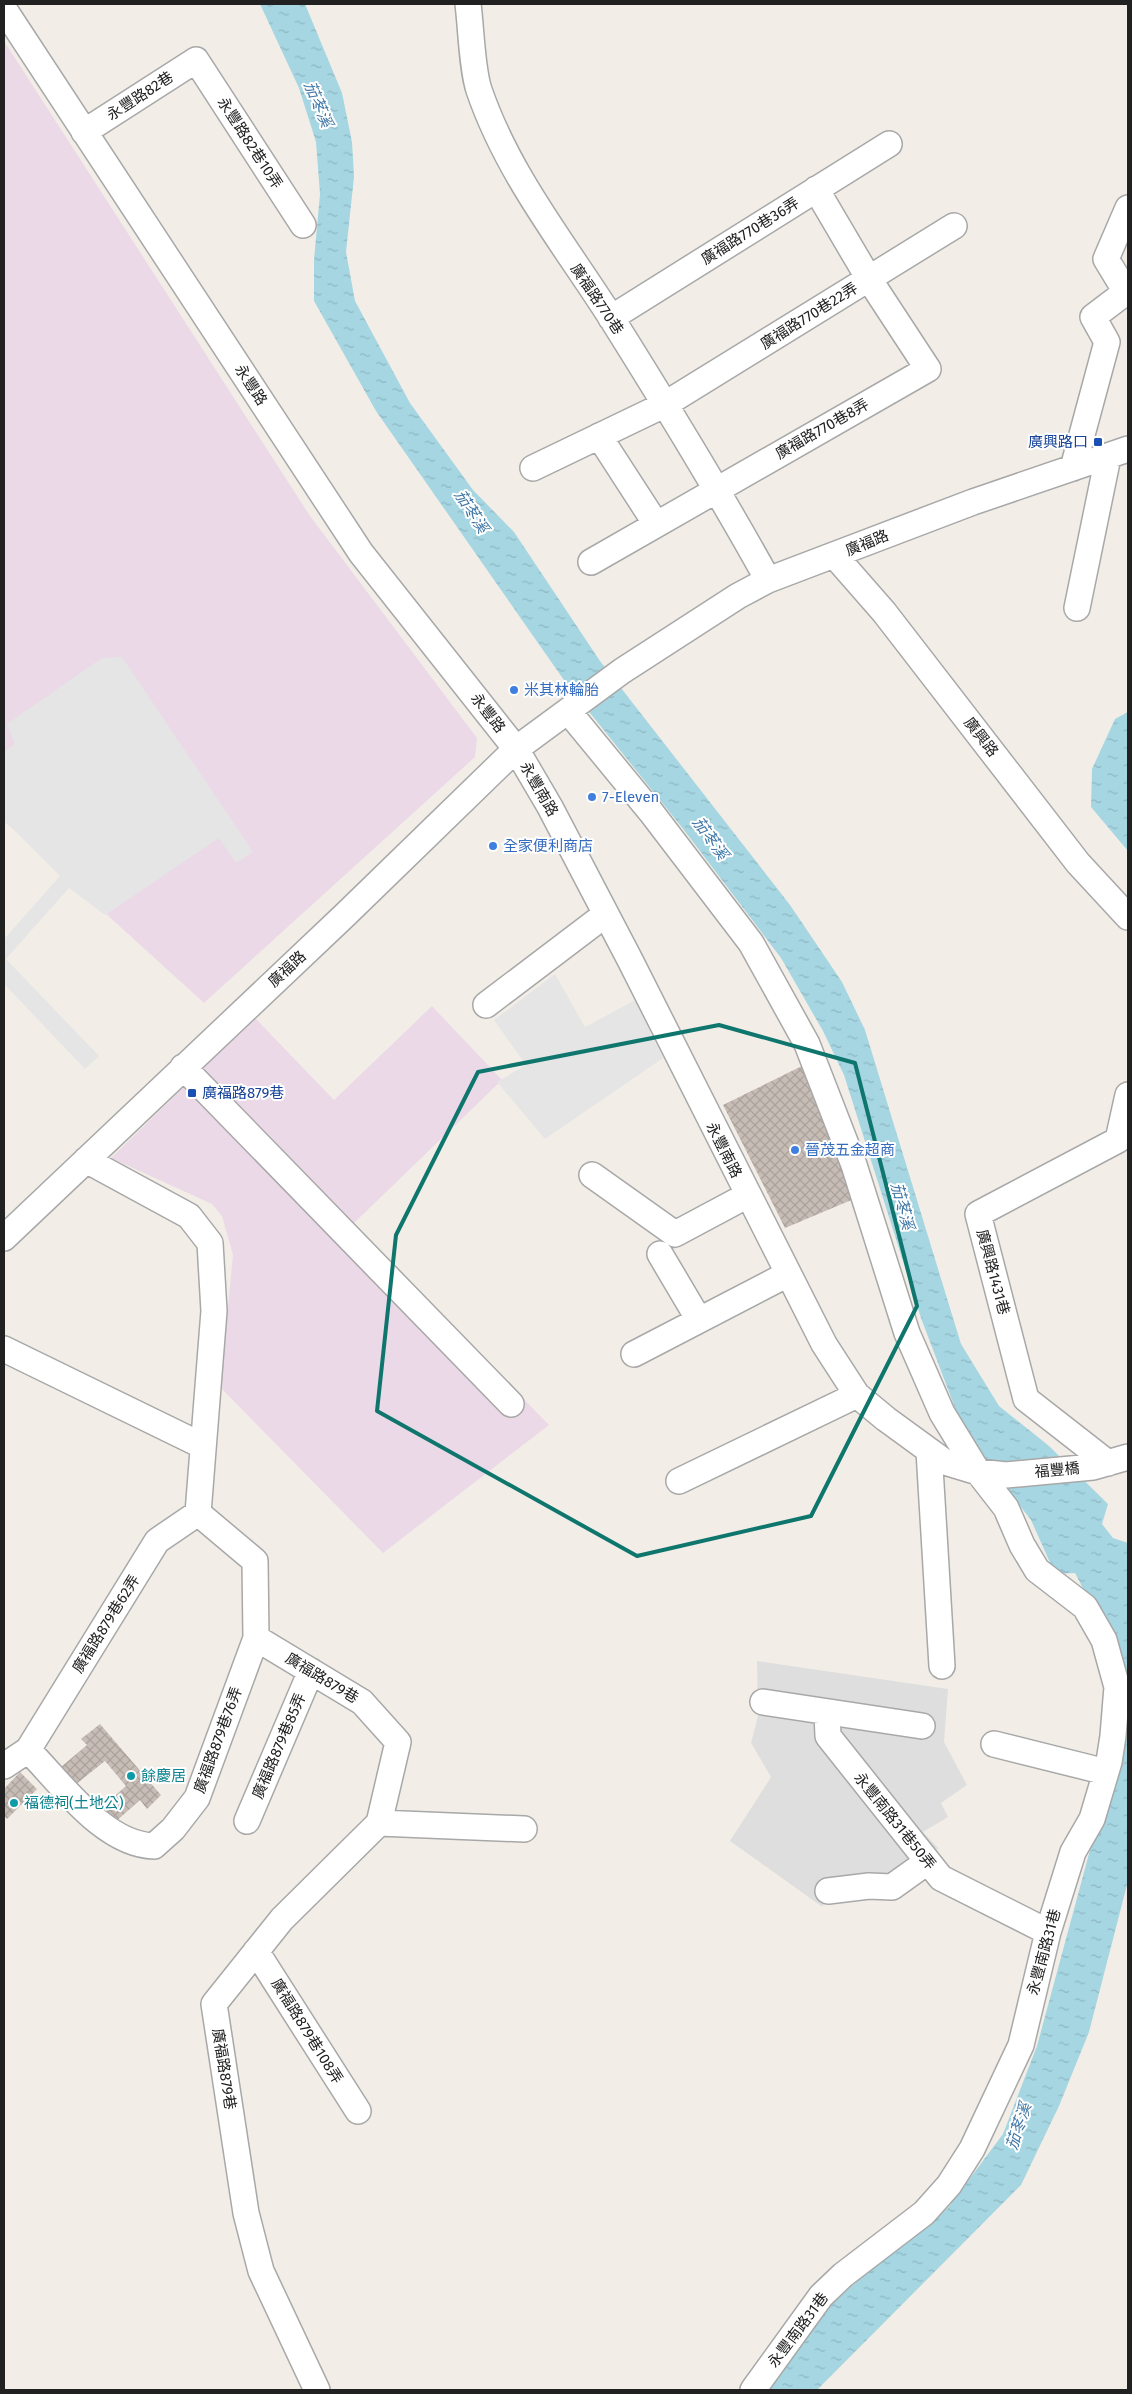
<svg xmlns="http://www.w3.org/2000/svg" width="1132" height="2394" viewBox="0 0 1132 2394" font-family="'Fira Sans','Noto Sans TC',sans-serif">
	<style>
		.residential { fill: #dfdede }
		.industrial { fill: #ebd9e8 }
		.parking { fill: #e5e5e5 }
		.water { fill: url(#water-ripples) }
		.building { fill: url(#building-cross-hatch) }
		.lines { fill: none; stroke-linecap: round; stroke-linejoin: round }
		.minor-casing { stroke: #a8a8a8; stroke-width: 28 }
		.minor { stroke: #fff; stroke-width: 25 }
		.marked { fill: none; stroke: #0f766e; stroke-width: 4; stroke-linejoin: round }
		.transit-dot { fill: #1a4fb4; stroke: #fff; stroke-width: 2 }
		.shop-dot { fill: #3f7fe0; stroke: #fff; stroke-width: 2 }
		.culture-dot { fill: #0f9aa8; stroke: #fff; stroke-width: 2 }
		.labels { text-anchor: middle; stroke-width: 4; stroke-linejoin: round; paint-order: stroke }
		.street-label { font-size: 15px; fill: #212121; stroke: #fff }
		.transit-label { font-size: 15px; fill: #164399; stroke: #fff; text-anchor: end }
		.shop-label { font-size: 15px; fill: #366cbe; stroke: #fff; text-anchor: start }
		.culture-label { font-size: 15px; fill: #0d838f; stroke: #fff; text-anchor: start }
		.water-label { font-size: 16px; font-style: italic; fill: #4178a7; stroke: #fff }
	</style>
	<defs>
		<pattern id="water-ripples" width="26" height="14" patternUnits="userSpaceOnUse" patternTransform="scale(1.25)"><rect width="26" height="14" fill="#a5d6e2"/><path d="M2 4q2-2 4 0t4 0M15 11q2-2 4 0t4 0" fill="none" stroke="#8eb7c2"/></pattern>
		<pattern id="building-cross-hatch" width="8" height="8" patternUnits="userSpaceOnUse" patternTransform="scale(1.25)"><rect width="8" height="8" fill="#c7bdb6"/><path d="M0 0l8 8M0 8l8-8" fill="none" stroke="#aba29c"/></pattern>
	</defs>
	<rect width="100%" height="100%" fill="#f2eee7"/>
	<path class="residential" d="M757,1661l191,28 -4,53 23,43 -26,18 7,14 -25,15 15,16 -34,38 -83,20 -91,-65 41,-64 -20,-34 7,-27z"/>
	<path class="industrial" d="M4,41l306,475 167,222 -2,19 -271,246 -200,-182z
		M432,1006l70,74 -149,144 196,201 -166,128 -163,-166 13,-132 -11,-39 -10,-12 -101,-46 144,-140 79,82z"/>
	<path class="parking" d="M122,657l131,195 -17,11 -17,-25 -114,77 -36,-27 -63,71 93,97 -14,13 -81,-85v-45l56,-63 -56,-56v-68l11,-8 -8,-20 95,-66z
		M555,974l30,53 50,-27 28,58 -118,81 -48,-57 29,-17 -32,-45z"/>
	<path class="water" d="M260,4h45l37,89 10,49 2,35 -8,75 9,49 55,102 63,87 41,42 86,129 190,244 52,77 23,48 96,314 38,62 50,40 59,58 -6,20 11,14 15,5v338l-39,151 -30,74 -38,79 -204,205h-49l8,-15 57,-72 30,-27 84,-67 56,-75 34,-88 76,-281 -15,-148 -23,-44 -20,1 -24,-54 -65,-83 -45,-119 -77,-243 -21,-44 -42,-73 -97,-128 -118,-147 -190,-272 -62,-110v-41l6,-66 -4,-52 -17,-54z
		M1128,712v139l-37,-44 1,-38 23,-50z"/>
	<path class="building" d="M810,1062l51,134 -76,32 -62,-123z
		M100,1724l61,71 -14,14 -7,-9 -27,24 -13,-15 26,-23 -21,-25 -30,24 -14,-18 26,-22 -6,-6z
		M20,1772l17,17 -30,30 -3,-3v-27z"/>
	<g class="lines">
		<g class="minor-casing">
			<path id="minor" d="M468,4c3,23 4,66 11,86 29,85 86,155 133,229 54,86 107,172 156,261
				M4,9l357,544 155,196 34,58 80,153 194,384 33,51 29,24 59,43 33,10 28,3 87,-8 35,-10
				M84,132l112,-72 107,165
				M611,318l278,-174
				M599,436l57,88
				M533,468l131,-63 290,-179
				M1073,468l34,-126 -14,-25 33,-25 -20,-33 22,-51
				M835,556l49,56 194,251 50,54
				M591,562l337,-193 -59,-90 -53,-90
				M1077,608l31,-151
				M568,711l83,101 100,131 56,101 47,121 53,168 35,80 36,59 28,36 16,37 15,25 48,37 19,33 13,47 -4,49 -4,26 -17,57 -19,33 -25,80 -27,113 -49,104 -23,36 -25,28 -81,62 -22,21 -68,94
				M486,1005l120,-91
				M183,1067l328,337
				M86,1160l103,56 21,27 4,68 -16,202 57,48 1,77 106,64 36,40 -19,81 -97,96 -68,85 32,209 15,58 56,119
				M592,1175l83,59 73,-39
				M4,1238l340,-322 172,-167 106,-78 116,-75 30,-16 205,-78 155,-53
				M660,1254l39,66
				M4,1349l199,97
				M634,1354l154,-80
				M929,1451l13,215
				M1108,1463l-82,-64 -48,-185 140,-74 10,-45
				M679,1481l178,-86
				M763,1702l159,24
				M827,1712l1,24 113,142 107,54
				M994,1744l112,28
				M28,1750c33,33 76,95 126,96l19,-17 24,-31 59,-160
				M4,1766l24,-16 129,-209 41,-28
				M247,1821l64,-150
				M379,1823l145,6
				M828,1891l41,-5 23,1 35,-25
				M256,1951l102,160"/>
		</g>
		<use href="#minor" class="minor"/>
	</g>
	<path class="marked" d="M719,1025l136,38 62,243 -106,210 -174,40 -260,-145 19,-176 82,-163z"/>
	<g class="transit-dot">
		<rect x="1093" y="437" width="10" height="10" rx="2.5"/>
		<rect x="187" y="1088" width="10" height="10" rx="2.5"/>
	</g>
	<g class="shop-dot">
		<circle cx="514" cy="690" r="5"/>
		<circle cx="592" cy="797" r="5"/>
		<circle cx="493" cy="846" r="5"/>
		<circle cx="795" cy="1150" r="5"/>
	</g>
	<g class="culture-dot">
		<circle cx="131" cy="1776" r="5"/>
		<circle cx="14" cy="1803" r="5"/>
	</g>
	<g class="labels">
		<g class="street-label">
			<text transform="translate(140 96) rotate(-33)" y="5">永豐路82巷</text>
			<text transform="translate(250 143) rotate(57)" y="5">永豐路82巷10弄</text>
			<text transform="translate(750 231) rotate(-32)" y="5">廣福路770巷36弄</text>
			<text transform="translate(597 299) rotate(56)" y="5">廣福路770巷</text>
			<text transform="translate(809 316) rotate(-32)" y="5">廣福路770巷22弄</text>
			<text transform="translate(251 385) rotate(57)" y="5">永豐路</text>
			<text transform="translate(822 429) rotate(-30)" y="5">廣福路770巷8弄</text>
			<text transform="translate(867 543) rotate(-22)" y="5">廣福路</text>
			<text transform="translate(488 713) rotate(52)" y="5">永豐路</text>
			<text transform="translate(981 737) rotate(52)" y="5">廣興路</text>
			<text transform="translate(539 789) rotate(60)" y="5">永豐南路</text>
			<text transform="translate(287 969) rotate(-43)" y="5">廣福路</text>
			<text transform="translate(724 1150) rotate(63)" y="5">永豐南路</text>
			<text transform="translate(993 1272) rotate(75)" y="5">廣興路1431巷</text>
			<text transform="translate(1057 1470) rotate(-5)" y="5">福豐橋</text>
			<text transform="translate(106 1624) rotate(-58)" y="5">廣福路879巷62弄</text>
			<text transform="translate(322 1678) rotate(31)" y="5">廣福路879巷</text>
			<text transform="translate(218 1740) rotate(-70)" y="5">廣福路879巷76弄</text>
			<text transform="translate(279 1746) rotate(-67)" y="5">廣福路879巷85弄</text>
			<text transform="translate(895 1821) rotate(51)" y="5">永豐南路31巷50弄</text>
			<text transform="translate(1044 1952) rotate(-75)" y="5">永豐南路31巷</text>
			<text transform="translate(307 2031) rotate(58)" y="5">廣福路879巷108弄</text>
			<text transform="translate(224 2069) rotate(81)" y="5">廣福路879巷</text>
			<text transform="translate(798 2330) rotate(-53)" y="5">永豐南路31巷</text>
		</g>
		<g class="transit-label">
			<text x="1088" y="447">廣興路口</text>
			<text x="202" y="1098" text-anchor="start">廣福路879巷</text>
		</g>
		<g class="shop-label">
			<text x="524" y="695">米其林輪胎</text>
			<text x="602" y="802">7-Eleven</text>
			<text x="503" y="851">全家便利商店</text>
			<text x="805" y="1155">晉茂五金超商</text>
		</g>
		<g class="culture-label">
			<text x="141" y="1781">餘慶居</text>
			<text x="24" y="1808">福德祠(土地公)</text>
		</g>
		<g class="water-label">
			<text transform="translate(319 104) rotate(67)" y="6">茄苳溪</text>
			<text transform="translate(472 511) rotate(57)" y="6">茄苳溪</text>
			<text transform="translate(711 838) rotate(54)" y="6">茄苳溪</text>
			<text transform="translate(903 1206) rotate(75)" y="6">茄苳溪</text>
			<text transform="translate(1018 2126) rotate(-72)" y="6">茄苳溪</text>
		</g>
	</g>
	<rect width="1132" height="2394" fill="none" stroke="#212121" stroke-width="10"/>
</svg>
